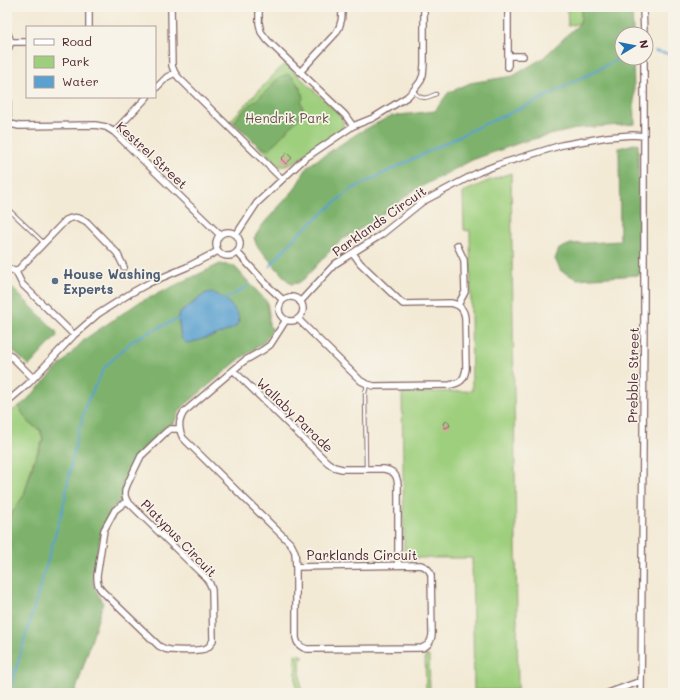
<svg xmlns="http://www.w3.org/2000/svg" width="680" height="700" viewBox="0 0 680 700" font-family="Mali,sans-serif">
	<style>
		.green { fill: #9ecf7d; stroke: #747754 }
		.forest { fill: #7eb26c; stroke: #64684c; fill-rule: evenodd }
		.water { fill: #5ba1d0; stroke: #52607e }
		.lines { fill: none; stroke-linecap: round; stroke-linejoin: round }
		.stream { stroke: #5ba1d0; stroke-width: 2 }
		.building { fill: #d8a39e }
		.service-casing { stroke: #856666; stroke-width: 4.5 }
		.minor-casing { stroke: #856666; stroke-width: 8 }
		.service { stroke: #fff; stroke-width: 2.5 }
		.minor { stroke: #fff; stroke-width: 5.5 }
		.service-dot { fill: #5c6f8a; stroke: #f7f3e8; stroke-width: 1.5 }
		.labels { text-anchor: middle; stroke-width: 3.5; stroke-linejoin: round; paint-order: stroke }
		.park-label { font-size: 13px; fill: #635444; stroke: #f7f3e8 }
		.street-label { font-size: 13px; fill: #4a1f2b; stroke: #f7f3e8 }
		.service-label { font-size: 13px; font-weight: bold; fill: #4e5e75; stroke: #f7f3e8; text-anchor: start }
	</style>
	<rect width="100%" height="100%" fill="#f7f3e8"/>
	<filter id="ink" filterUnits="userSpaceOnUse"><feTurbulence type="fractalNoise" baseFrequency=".025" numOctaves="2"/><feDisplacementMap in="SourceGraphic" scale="8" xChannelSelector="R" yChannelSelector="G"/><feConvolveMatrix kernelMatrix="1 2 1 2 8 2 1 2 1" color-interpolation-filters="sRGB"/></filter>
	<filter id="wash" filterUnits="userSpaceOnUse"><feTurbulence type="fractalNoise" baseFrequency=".012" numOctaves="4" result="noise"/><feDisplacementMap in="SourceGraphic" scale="16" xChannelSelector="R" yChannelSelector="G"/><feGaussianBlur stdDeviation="0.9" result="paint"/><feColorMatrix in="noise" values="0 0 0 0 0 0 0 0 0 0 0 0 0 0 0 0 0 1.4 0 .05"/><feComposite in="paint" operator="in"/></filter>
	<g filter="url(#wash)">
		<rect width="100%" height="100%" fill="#f3ead5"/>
		<path class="green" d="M567,7h15l-2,16 -12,3z
			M285,63l55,52c7,10 2,15 -6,21l-43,28 -6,2h-5l-49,-46z
			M511,173l7,517h-44l-2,-132h-65l-3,-4 -2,-161 70,-2 -2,-160 -6,-1 -1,-38 25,-11z
			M19,406c6,12 9,18 21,24l3,10 -10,22 -9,33 -17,25v-105z
			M295,654l9,2 -4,4 1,33 -5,-1z
			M425,656h4l1,35h-4z"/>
		<path class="forest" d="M582,7h50l1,27h-11v24h11l2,66 -55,4 -55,13 -53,19 -59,31 -42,32 -28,16 -15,14 -24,26 -6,4 -7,1 -4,-4 -30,-34 -3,-8 10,-15 30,-33 14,-24 50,-33 33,-17 44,-5 13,-18 22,-10 43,-7 30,-18 37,-35z
			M286,74l6,2 9,13 2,9 -2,4 3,10 -6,7 -29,30h-3l-7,-3 -25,-23 7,-10 30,-26 4,-6z
			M638,143l2,132 -63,4 -16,-8 -6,-12 4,-10 12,-5 49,-3 -1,-93z
			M220,264l14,2 33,36 2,12v12l4,3 -10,14 -22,15 -57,48 -6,8 -4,9 -9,4 -27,28 -16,32v11l-2,4 -9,7 -10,24 -8,44c0,10 5,17 10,26l-28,90h-68v-173l17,-25 10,-33 9,-22 -2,-10c-13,-6 -16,-12 -22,-24l6,-4 60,-63 53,-36zM212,292c9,4 17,10 22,18 3,4 7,9 4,14 -3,7 -40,16 -49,19l-4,-1 -4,-4 -3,-22 4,-5 24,-18z
			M7,283l49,48 1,5 -28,30 -22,-21z"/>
		<path class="water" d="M206,293c2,0 3,-1 6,0 10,1 35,23 24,33 -5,6 -38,14 -47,17l-4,-1 -4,-4 -3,-22 2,-3z"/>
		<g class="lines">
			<path class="stream" d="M655,51l18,4
				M270,266l26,-30 54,-46 128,-63 57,-25 87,-45
				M224,300l24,-14
				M9,693l54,-185 13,-68 11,-38 17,-34 29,-28 40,-19 6,-2"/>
		</g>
		<g id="blocks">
			<path class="building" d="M287,153l5,5 -6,6 -5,-5z
				M448,421l2,5 -5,2 -2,-5z"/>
		</g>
	</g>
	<g filter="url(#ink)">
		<use href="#blocks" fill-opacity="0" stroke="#856666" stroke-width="1"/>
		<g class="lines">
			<g class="service-casing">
				<path id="service" d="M413,91c9,9 12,8 23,3
					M7,208l37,35
					M366,468l-1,-75 2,-8"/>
			</g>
			<g class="minor-casing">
				<path id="minor" d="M89,7v20
					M171,7l1,59 3,7 4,5 103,101
					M259,7v16l2,9 7,9 77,74 8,11
					M508,7v60
					M643,7l1,27
					M7,31l4,11 -4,10 1,71
					M11,42h16
					M508,56h15
					M300,72l36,-39c6,-9 6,-16 6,-26
					M155,89l12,-12 8,-4
					M7,123l12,3 76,-1 11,2 8,5 106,103
					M114,132l33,-35
					M216 244a12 12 0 1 1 24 0a12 12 0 1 1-24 0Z
					M236,235l21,-32 47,-44 49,-33 20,-8 34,-21 6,-6 7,-9 3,-7 1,-11v-57
					M457,245l7,15 1,32 -7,13
					M237,252l32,35 14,13
					M7,269l5,1 4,2 6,12 52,51
					M16,272l50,-52c8,-4 13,-3 21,2l30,31 7,14
					M279 309a12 12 0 1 1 24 0a12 12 0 1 1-24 0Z
					M300,302l35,-38 46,-29 41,-33 57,-30 18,-7 65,-20 45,-8 26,-2 11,1
					M298,319l63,62 6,3 7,2 76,-1c11,-2 14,-5 16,-16l-1,-51c-1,-9 -5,-13 -14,-15l-48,1 -43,-41 -7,-10
					M286,320l-16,25 -7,5 -19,11 -60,51c-6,9 -6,17 -1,26l108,106 4,8 1,15 125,-2c5,2 9,5 10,10l1,60c-1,7 -3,10 -10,13l-115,1c-7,-2 -10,-5 -11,-11v-71
					M7,352l26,26
					M234,371l93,91 7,5 8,2h42c10,2 13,6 14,16v80
					M7,402l21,-18 46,-49 24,-21 33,-21 18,-10 38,-16 31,-16
					M127,501l79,77 4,6 2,6 1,50c-2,4 -3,6 -6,8 -7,4 -29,2 -37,2l-5,-1 -6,-3 -56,-54c-5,-5 -6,-8 -6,-16l7,-46 11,-20 12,-9 -2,-5v-5l2,-6 14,-29 26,-25 3,-2h9
					M608,693l33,-12
					M641,693l3,-376v-259"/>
			</g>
			<use href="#service" class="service"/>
			<use href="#minor" class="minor"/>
		</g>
	</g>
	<circle class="service-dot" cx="55" cy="281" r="4"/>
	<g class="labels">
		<g class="park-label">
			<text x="287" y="123">Hendrik Park</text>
		</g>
		<g class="street-label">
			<text transform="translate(152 155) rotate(43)" y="5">Kestrel Street</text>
			<text transform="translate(379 221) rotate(-35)" y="5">Parklands Circuit</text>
			<text transform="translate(633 375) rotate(-89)" y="5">Prebble Street</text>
			<text transform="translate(295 415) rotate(44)" y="5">Wallaby Parade</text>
			<text transform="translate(179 538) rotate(46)" y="5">Platypus Circuit</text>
			<text x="362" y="560">Parklands Circuit</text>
		</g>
		<g class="service-label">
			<text x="63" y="279">House Washing<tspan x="63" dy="15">Experts</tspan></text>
		</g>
	</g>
	<rect width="680" height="700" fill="none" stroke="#f7f3e8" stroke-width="24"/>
	<rect x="26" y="26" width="130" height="72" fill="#f7f3e8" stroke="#b29e9c"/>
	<rect x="34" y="39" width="20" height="6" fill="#ffffff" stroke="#b29e9c"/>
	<text x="62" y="46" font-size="12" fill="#4a1f2b">Road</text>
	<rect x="34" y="56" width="20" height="12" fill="#9ecf7d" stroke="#b29e9c"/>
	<text x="62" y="66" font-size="12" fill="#4a1f2b">Park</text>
	<rect x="34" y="76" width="20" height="12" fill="#5ba1d0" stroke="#b29e9c"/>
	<text x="62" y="86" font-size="12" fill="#4a1f2b">Water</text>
	<g transform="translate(634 46) rotate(80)"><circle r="19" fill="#f7f3e8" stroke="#b29e9c"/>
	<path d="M0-3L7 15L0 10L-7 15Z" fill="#1f6fb2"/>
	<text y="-6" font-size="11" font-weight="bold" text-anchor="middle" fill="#4a1f2b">N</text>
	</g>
</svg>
